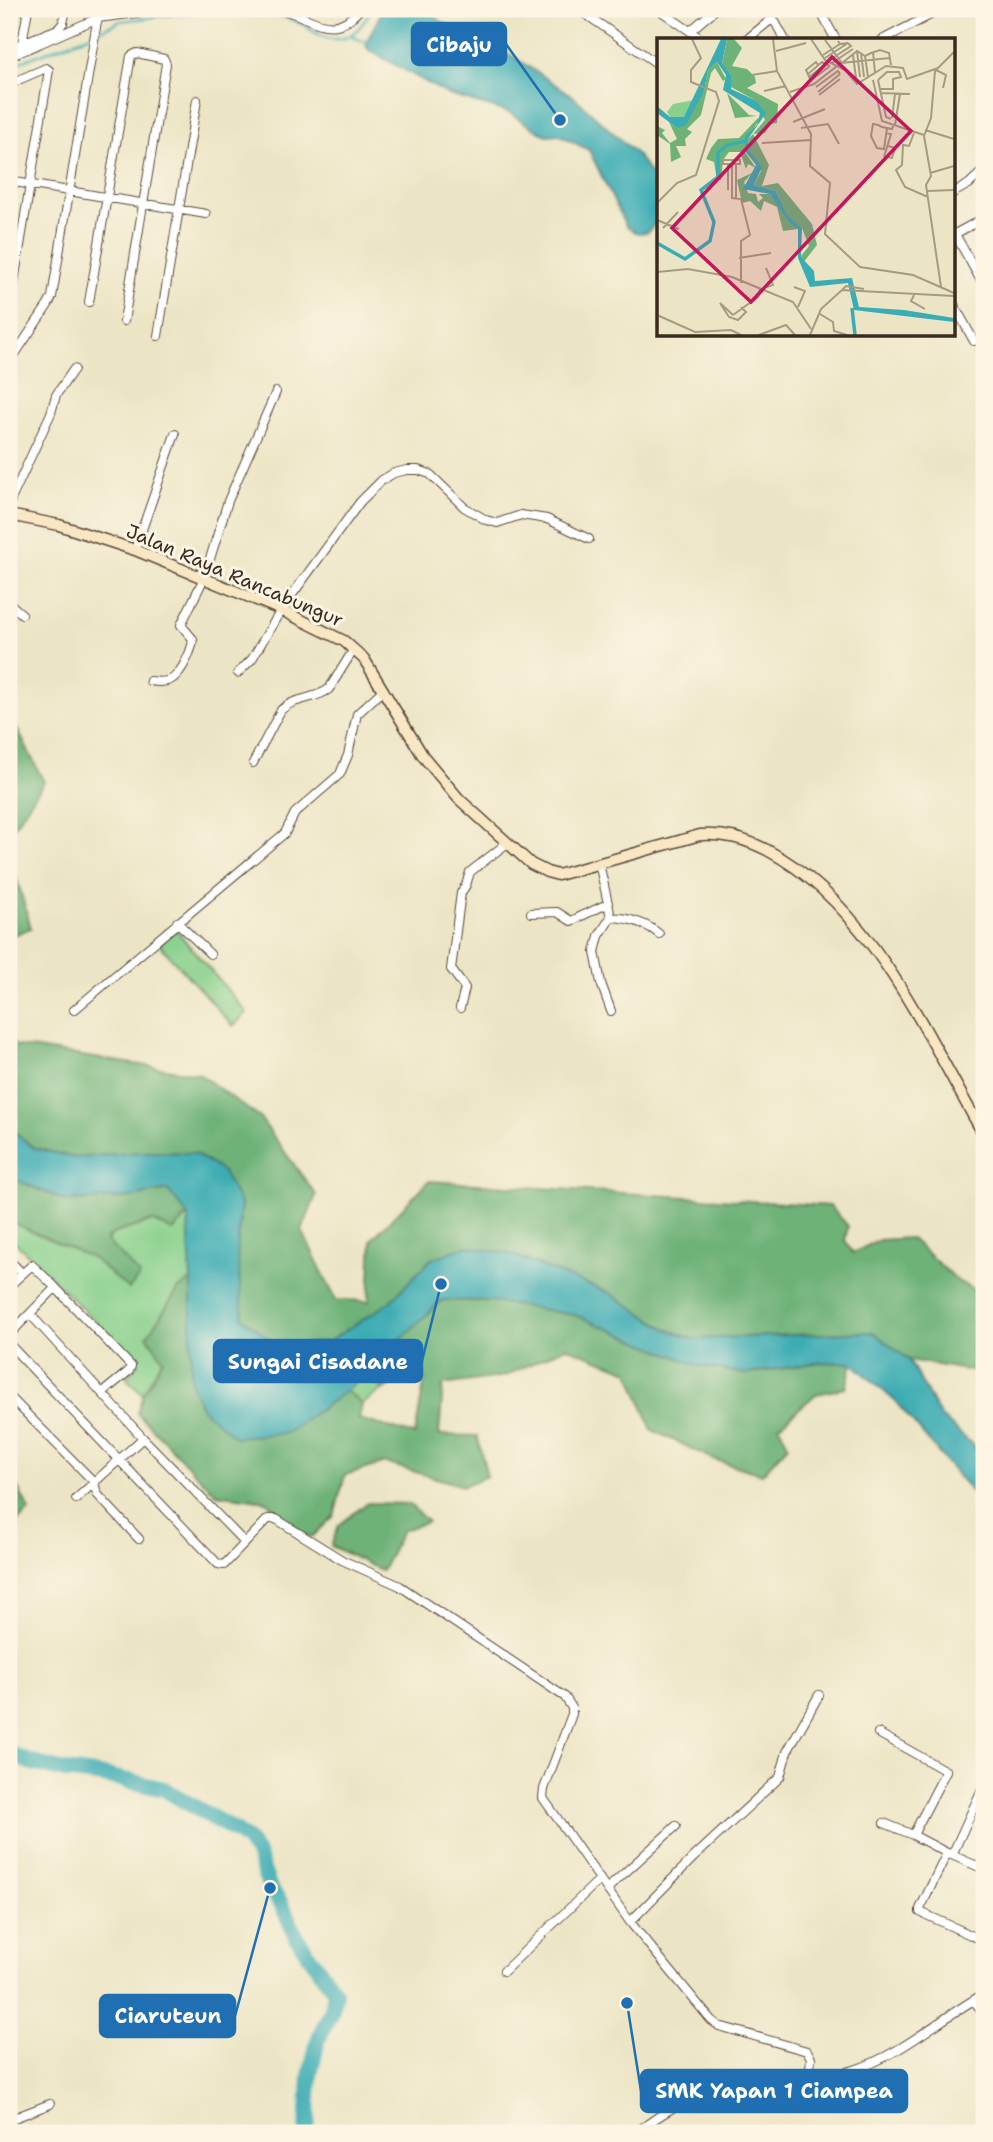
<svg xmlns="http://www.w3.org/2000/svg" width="993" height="2142" viewBox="0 0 993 2142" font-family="'Shantell Sans',sans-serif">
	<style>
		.green { fill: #88d08c; stroke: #627d55; stroke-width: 2 }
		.forest { fill: #6eb278; stroke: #546e4b; stroke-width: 2 }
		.water { fill: #3aacb3; stroke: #3a6b68; stroke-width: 2 }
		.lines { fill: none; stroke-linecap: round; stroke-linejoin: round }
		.stream { stroke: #3aacb3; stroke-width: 2.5 }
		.river { stroke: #3aacb3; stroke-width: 16 }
		.street-casing { stroke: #564637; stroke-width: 10 }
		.secondary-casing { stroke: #564637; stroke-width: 13 }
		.street { stroke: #fff; stroke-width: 8 }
		.secondary { stroke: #f9e7c3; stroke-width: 10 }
		.labels { text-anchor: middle; stroke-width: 6; stroke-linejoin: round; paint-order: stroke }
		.street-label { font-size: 19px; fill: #3b2a1e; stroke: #fcf5e5 }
		.inset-river { fill: none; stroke: #3aacb3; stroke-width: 3.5 }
		.inset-road { fill: none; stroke: #a59a82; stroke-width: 2 }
		.view { fill: #c2185b; fill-opacity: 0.15; stroke: #c2185b; stroke-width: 3.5 }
		.inset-edge { fill: none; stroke: #3b2a1e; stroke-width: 3.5 }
		.leader { fill: none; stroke: #1f6fb2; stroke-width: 2.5 }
		.callout-dot { fill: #1f6fb2; stroke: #fcf5e5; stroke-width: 2.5 }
		.callout { fill: #1f6fb2; stroke: #1f6fb2; stroke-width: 2.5 }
		.callout-label { font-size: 21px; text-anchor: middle; font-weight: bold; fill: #fff }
	</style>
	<rect width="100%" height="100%" fill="#fcf5e5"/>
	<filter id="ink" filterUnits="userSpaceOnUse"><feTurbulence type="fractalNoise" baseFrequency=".0143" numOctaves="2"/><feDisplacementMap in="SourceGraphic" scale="14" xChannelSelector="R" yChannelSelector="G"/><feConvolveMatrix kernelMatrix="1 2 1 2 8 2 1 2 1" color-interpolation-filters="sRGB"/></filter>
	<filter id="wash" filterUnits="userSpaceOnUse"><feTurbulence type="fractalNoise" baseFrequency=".00686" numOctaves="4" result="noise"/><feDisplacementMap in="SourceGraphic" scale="28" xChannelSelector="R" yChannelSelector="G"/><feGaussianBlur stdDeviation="1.57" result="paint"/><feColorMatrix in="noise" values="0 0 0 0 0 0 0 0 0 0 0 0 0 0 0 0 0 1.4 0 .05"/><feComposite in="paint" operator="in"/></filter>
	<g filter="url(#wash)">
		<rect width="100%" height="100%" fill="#ece5c5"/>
		<path class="green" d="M176,930l71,83 -14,13 -74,-82z
			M188,1215l3,65 -13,10 -15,69 -20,35 -17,-16 12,-14 -129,-128v-15l83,37 37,31 10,-14 -33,-34 6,-7 41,-13 20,10z
			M367,1372l15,18 -20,14 -16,-13z"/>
		<path class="forest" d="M9,713l35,69 -35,52z
			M9,852l22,76 -22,9z
			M9,1041l8,5 182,28 61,44 56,77 -14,36 34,69 33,1 3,-62 57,-58 401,25 18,20 -3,14 8,13 26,-13 31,-2 49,44 25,13v78l-75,-13 -36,-28 -180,7 -26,-10 -58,-36 -99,-39 -79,5 -41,43 -61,40 -50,5 -36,-29 -6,-67 4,-47 -47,-51 -56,-1 -62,6 -42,-10 -25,-21z
			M9,1177l57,24 60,-3 42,-8 20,25 -15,16 -21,-10 -40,13 -6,6 34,35 -11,14 -37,-31 -83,-37z
			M191,1280v103l95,50 60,-42 16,13 -3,15 56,16 10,-57 -8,-7 -35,19 -15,-18 75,-72 49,1 84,14 124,51 47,8 75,-12 31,1 -6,25 -30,6 -37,32 9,19 -26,29 -47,-14 -63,-30 -23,-59 -63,-24 -61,29 -62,9 -4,50 38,1 10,40 -24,10 -78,-23 -40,12 -11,41 -22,21 -22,-8 -23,-28 -51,-7 -79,-81 6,-19 20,-35 -16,-23 31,-46z
			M9,1473l21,37 -21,20z
			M367,1503l42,1 19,18 -26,8 -20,41 -51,-25 8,-21z"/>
		<path class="water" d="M383,9h41l33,23 55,24 62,41 61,56 21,28 3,9v29l-11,13 -11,1 -11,-7 -37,-76 -31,-16 -11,1 -7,-3 -32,-20 -59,-17 -80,-45 -3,-5 1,-4z
			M9,1127l25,21 42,10 62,-6 56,1 29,19 18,32 -4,47 6,67 36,29 50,-6 61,-39 41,-43 35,-13 44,8 99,39 58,36 26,10 180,-7 36,28 31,56 44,39v52l-89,-106 -43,-38 -31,-1 -75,12 -47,-8 -124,-51 -84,-14 -49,-1 -96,91 -60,42 -51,4 -33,-28 -11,-26v-103l-3,-65 -20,-25 -42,8 -60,3 -57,-24z"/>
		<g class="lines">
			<path class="stream" d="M245,9c18,2 38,7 55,14 8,4 15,11 24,14 24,9 38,-9 47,-28
				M97,32l23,-11 107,-12
				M352,37l17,6
				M9,66l82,-31"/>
			<path class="river" d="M9,1753l20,9 36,9 46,6 53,12 68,40 15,11 10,14 13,34 11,15 16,35 38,54 -3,17 -14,31 -8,35 -3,58"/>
		</g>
	</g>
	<g filter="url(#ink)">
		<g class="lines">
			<g class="street-casing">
				<path id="street" d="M280,9c33,8 52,33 80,0
					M578,9l81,56
					M658,9l45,31
					M768,9l17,31
					M819,9l17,31
					M690,31l26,-22
					M746,40l27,-22
					M882,40l60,-31
					M22,43l36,-14 5,-6 3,-14
					M9,49l13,-6 6,-34
					M9,57l89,-39 69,-9
					M9,84l37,-16 3,2 -36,218 -4,11
					M9,181l197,33
					M953,193l16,-9 15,-14
					M955,234l29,52
					M953,235l31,-17
					M89,302l42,-246 6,-3 27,6 2,5 -42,257
					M953,303l21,38
					M158,336l39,-236
					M9,363l39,-58 4,-8 47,-288
					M9,504l42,-91 5,-18 18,-26
					M9,530l6,-13
					M135,550l40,-116
					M9,603l13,11
					M238,673l14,-14 29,-49 79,-108 22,-22 12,-7 13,-3h11l12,4 34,33 22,13 11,3 24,-8 26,4 42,20
					M150,681c7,1 15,2 22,-2 10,-7 20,-28 21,-40l-12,-14 23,-47 24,-77 48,-109
					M253,763l28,-53c13,-13 34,-10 48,-21l25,-40
					M599,863l12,54 -12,19 -4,16 6,31 10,28
					M531,913l26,-1 14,9 36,-17
					M611,917c17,1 34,5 48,17
					M177,922l33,32
					M460,1008l5,-20 -14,-19 10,-76 5,-8 4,-13 36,-28
					M74,1010l211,-177 10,-20 45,-39 8,-19 9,-41 26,-24
					M9,1260l13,13
					M9,1286l23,-21 22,21v3l-45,46
					M54,1286l77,80 -2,5 -27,22
					M30,1314l113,124 102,105
					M9,1344l209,220 6,1 44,-46h8l66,41 58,26 165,111 7,11v6l-28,75 -1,9 87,124 81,98 8,6 88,25 4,7 -2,20
					M9,1396l85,86 3,12 42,45
					M76,1499l67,-61
					M878,1733l68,38 -33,64
					M884,1823l29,12 34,18 37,16
					M947,1853l-27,56v3l64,29
					M952,1855l30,-66
					M607,1889l69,-63
					M630,1922l63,-64 87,-81 7,-25 32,-57
					M977,1938l7,-15
					M504,1971l96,-92
					M973,2000l11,13
					M9,2120l41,-16
					M636,2133c21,-17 53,-37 80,-43 45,-11 94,-6 138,-20 47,-15 88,-53 130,-76"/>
			</g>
			<g class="secondary-casing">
				<path id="secondary" d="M9,515l50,10 76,25 146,60 63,31 20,18 59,97 36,43 72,65 16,8 11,3 142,-40c25,-2 45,4 67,15 105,55 160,187 217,285"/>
			</g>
			<use href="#street" class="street"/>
			<use href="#secondary" class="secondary"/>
		</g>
	</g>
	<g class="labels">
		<g class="street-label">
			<text transform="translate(235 575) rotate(23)" y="7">Jalan Raya Rancabungur</text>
		</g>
	</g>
	<g transform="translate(657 38)">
		<rect width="298" height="298" fill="#ece5c5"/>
		<path d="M37,62l-10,17h-14l-3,-5 6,-8z" fill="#88d08c"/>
		<path d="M70,1h7l8,9 -10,18 15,3 8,8 1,6 -9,5 31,16 -1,19 -7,1 -5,9 -12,1 16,31 -7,21 16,-3 34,41 5,21 -14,18 -2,-7 8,-10 -7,-18 -15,-12 -11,-25 -22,-6 7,-14 -12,-20 -1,-12 5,-5 12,-14 -10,-20 -26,-14 2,-11 -9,-11zM60,24l9,17 -3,2 -8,-13 -4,5 -10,42 -14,14 5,3 -7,7 1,7h-10l5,11 -10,5 -1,-18 -13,-9v-9l8,4 -3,3 8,10 7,-4 -8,-17 8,6 27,-37 4,-21zM70,55l22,22 8,1 -22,2zM101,80l2,1 -15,22v11l11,16 -8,-4 -2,5 -6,-17h-11l-6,8 -2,20h-4l-3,-18 -8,-3 5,-11 7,-9 21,-1zM95,135l-8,9 4,11 8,1 2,8 5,-4 -4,-4h11l28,35 -15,2 -6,-24 -13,-6 -3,10 -11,-10 -8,2 -5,-23z" fill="#6eb278"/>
		<path d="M64,1h6l-5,24 9,12v14l24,11 11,13 -18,26 1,12 13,16 -8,18 22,6 11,24 15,13 -1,29 13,14 1,10 37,-3 7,29 45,3 50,8v4l-100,-12 -6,-27 -38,4 -12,-29v-29l-9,-7 -19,-28 -27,-5 13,-24 -11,-14v-15l12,-11 3,-12 -37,-23 3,-15 -9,-13 -9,8 -4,21 -18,34 -9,3 -20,-15v-7l13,11h14z" fill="#3aacb3"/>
		<path class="inset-river" d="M0,205l28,16 25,-18 4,-19 -13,-32 17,-13v-24l9,-8 19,-4M195,270l3,27"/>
		<path class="inset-road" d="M116,1l4,32 34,63 -1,32 20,17 -5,51 35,33 53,8 41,18M154,1l14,21 20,10 12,14 29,-18 17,2 4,11 31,-11M168,2l17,23 15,-12 8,5M119,13l30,-8M200,13l3,26M216,14l2,21 -7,4 -3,-21 6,-3 9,-3 9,3 2,12M204,15l3,24M166,17l17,-11 -2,-3M196,17l3,23M168,20l23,-15 -8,1M171,23l23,-15 -3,-3M175,25l21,-14M279,32l10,5 -3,13M151,36l14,-12 8,4M95,37l25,-4M152,39l17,-13M216,42l9,41 42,14M221,42l9,-8h12l2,5 -8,2v10h-13M221,42l8,37 5,2M153,43l20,-15M154,43l-5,-11 10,-8 2,3M159,49l22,-16 2,3M107,53l22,-5M133,54l24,-8 27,-21 49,-5M161,54l22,-18M224,55l29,1M162,57l21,-16M235,80l3,-24M136,84l32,-13M238,87l5,-31M144,90l27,-4 11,20M230,90l-3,21 -7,-1 -6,-12 2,-12h1l4,1 4,2 10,2 2,-5M268,92l29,9M257,95l-5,13 -6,-1 -1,20 -6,5 9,17 23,10M105,105l49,-3M227,119l7,-23 -5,-1M231,119l4,1 3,-10 -7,-2M66,122h17v4h-17zM75,126v34l9,1 9,36 -9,6v42M79,126v34M273,135l24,-7M71,152v-26M270,153l27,-1M0,165l20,-20 19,-8 23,-74 -3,-9 -25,-10v-12l10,-12 -9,-19M0,182l22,9M6,190l15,-16M82,220l32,-5M109,230l7,17 -6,2M0,234l31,-3 44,8 61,25 18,27M137,249l11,4 -7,16M284,249l-15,-102 5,-9 -7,-40 7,-18 4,-47 19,-19M185,252l4,-4 18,3M257,257l-3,6 14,8M163,276l13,8 1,9 13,4M0,277l38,17 36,-2 10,5M76,277l-13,-12 9,14 9,3 8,-8 -5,-5M76,277l25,-18 2,-8M102,297l27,-10 9,10M153,297l11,-26 21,-19 112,6"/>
		<path class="view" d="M175,19l79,74 -160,171 -79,-74z"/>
		<rect width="298" height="298" class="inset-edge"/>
	</g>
	<path class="leader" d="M560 120L506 44M441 1284L422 1361M270 1888L235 2016M627 2003L641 2091"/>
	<g class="callout-dot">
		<circle cx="560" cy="120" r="7"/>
		<circle cx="441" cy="1284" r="7"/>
		<circle cx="270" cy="1888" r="7"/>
		<circle cx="627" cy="2003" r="7"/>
	</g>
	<g class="callout">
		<rect x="412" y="23" width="94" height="42" rx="7"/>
		<rect x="214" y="1340" width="208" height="42" rx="7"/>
		<rect x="100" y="1995" width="135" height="42" rx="7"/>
		<rect x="641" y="2070" width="266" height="42" rx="7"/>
	</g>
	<g class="callout-label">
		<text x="459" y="52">Cibaju</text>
		<text x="318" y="1369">Sungai Cisadane</text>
		<text x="168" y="2023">Ciaruteun</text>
		<text x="774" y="2098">SMK Yapan 1 Ciampea</text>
	</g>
	<rect width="993" height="2142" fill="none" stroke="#fcf5e5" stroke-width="35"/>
</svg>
